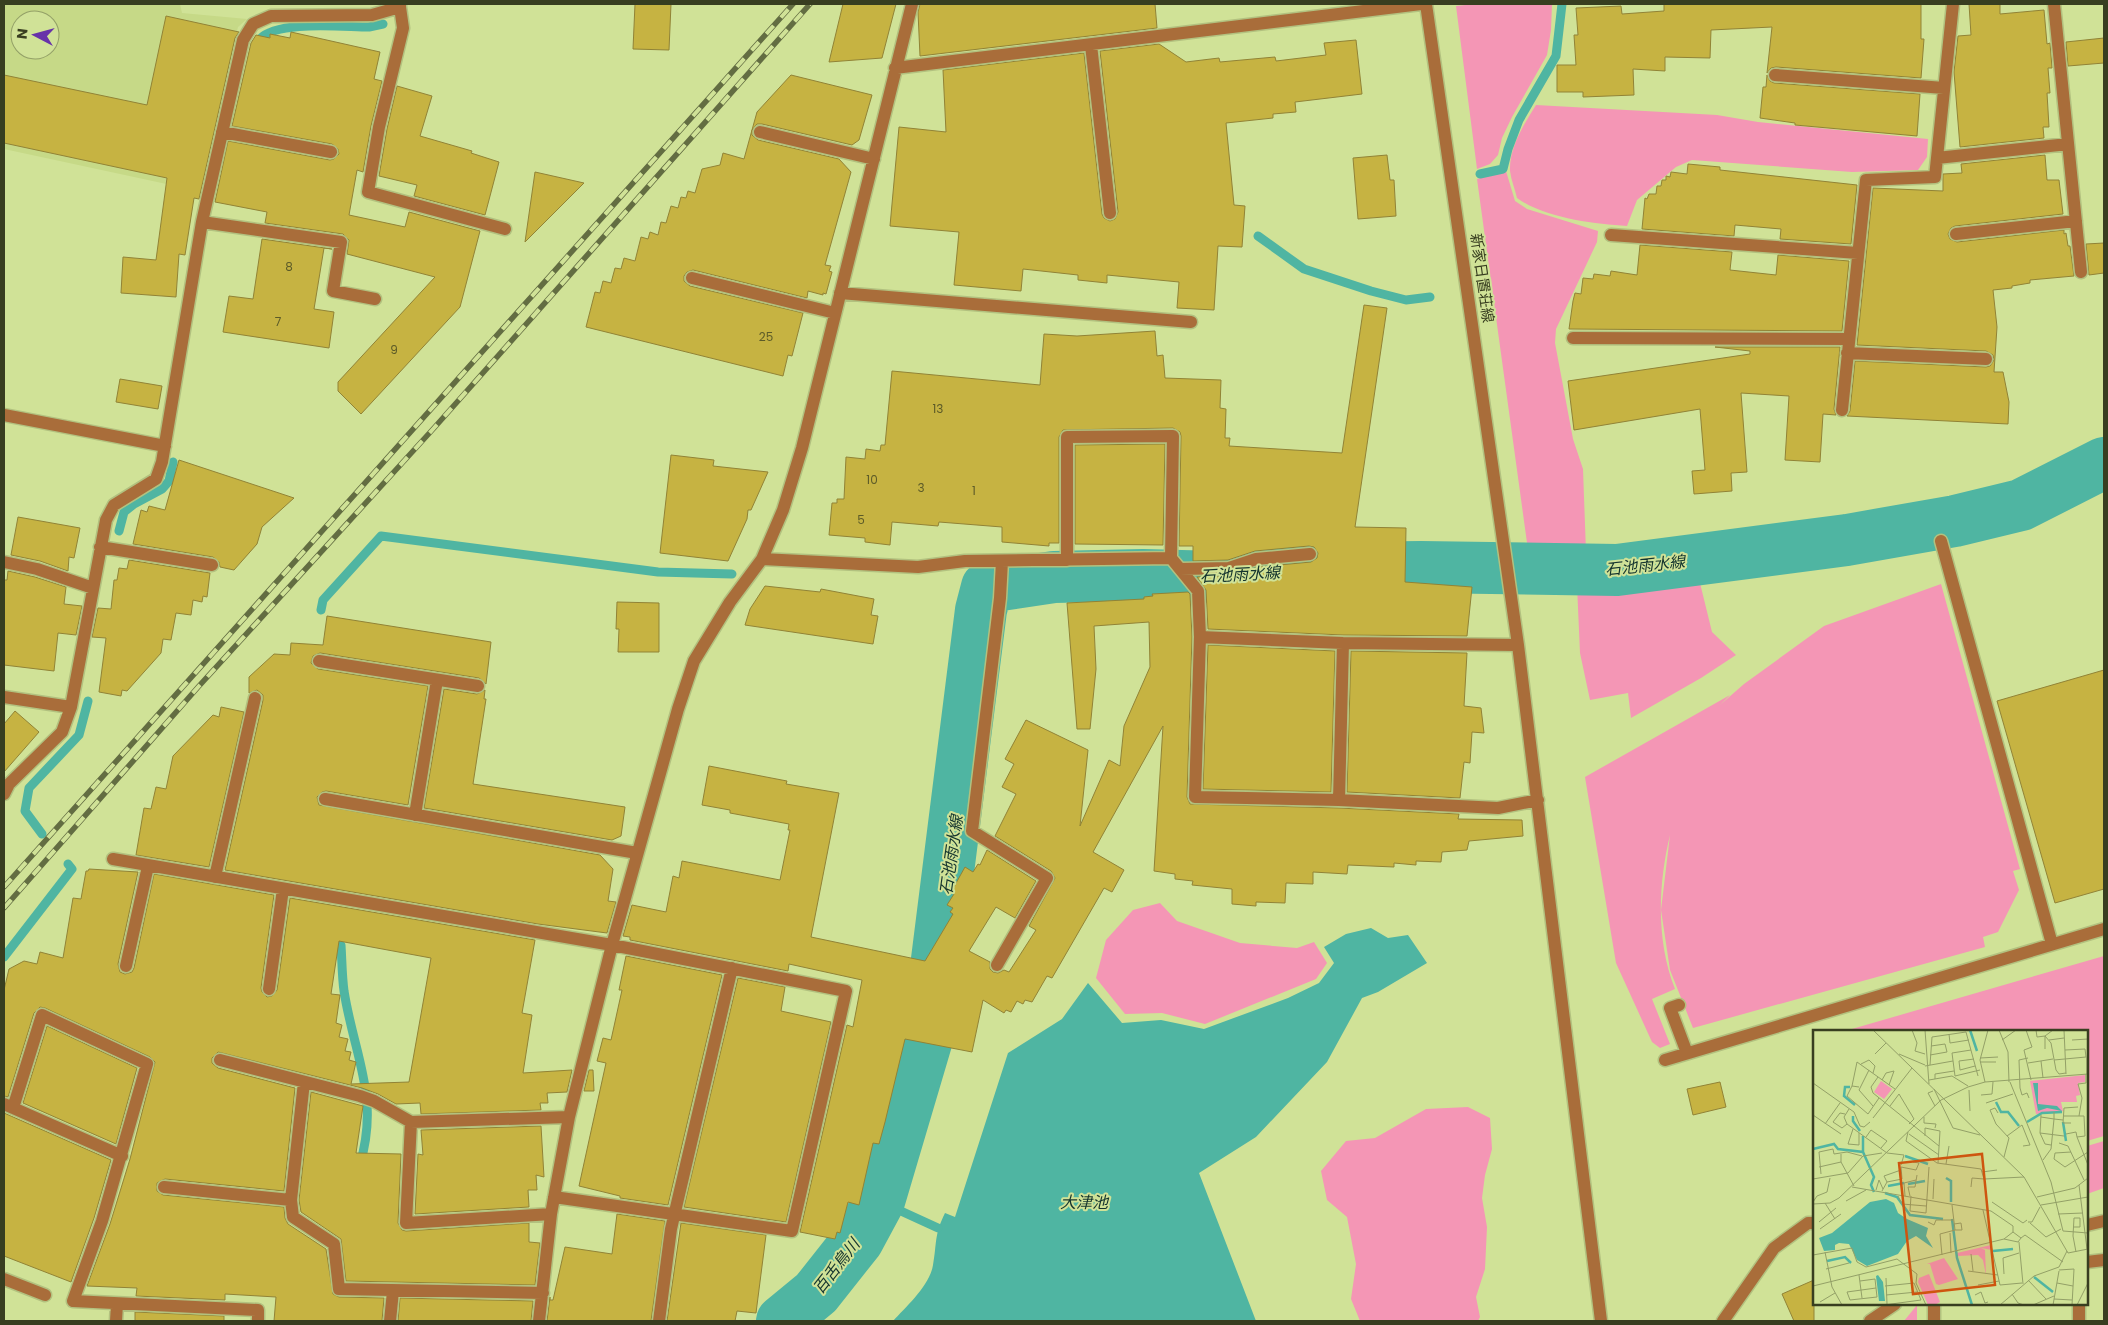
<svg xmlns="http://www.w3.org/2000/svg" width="2108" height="1325" viewBox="0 0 2108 1325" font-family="Poppins,'Noto Sans JP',sans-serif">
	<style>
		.built { fill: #c6d987; fill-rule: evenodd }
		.green { fill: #f496b5 }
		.water { fill: #4fb5a2 }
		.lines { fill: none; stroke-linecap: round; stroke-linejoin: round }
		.stream { stroke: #4fb5a2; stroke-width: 9 }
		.river { stroke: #4fb5a2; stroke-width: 52 }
		.building { fill: #c6b342; stroke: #918336; fill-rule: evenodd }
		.minor-casing { stroke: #b2c17f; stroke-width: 15 }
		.minor { stroke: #a96d3a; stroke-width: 12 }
		.rail-casing { stroke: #636d42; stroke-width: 5.5 }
		.rail { stroke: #d0e297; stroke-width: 4; stroke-dasharray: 11; stroke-linecap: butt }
		.labels { text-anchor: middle; stroke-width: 4; stroke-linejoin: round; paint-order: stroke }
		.number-label { font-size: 12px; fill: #5c5b28 }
		.street-label { font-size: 15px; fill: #383e20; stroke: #d0e297 }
		.water-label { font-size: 16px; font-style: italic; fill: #14342e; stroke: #d0e297 }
		.inset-river { fill: none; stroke: #4fb5a2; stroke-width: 2.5 }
		.inset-road { fill: none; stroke: #93a067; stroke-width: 1 }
		.view { fill: #ce550f; fill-opacity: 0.15; stroke: #ce550f; stroke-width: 2.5 }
		.inset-edge { fill: none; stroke: #383e20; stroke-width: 2.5 }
	</style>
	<rect width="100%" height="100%" fill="#d0e297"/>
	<path class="built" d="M4,4h176l2,9 65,6 -9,8 -39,164 -195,-42zM20,20h30v30h-30z"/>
	<path class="green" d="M1475,4h77l-1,26 -4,25 -35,62 -10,21 -4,17 -8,9 -13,5 -21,-163z
		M1536,105l181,10 41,7 170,17 -1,18 -9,13 -66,2 -160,-12 -16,7 -39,33 -10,26c-33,-2 -83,-8 -110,-28 -2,-9 -6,-18 -7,-27 -1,-23 14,-47 26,-66z
		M1506,171l9,30 12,8 71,22 -1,11 -41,87 -1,14 18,96 10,30 3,83 -58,-2 -51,-371z
		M1699,579l13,53 24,23 -35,23 -70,40 -3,-25 -38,7 -10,-47 -3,-68 62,-1z
		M1941,584l79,285 -7,2 6,19 -21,42 -15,5 2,10 -292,81 -23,-58 -9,-60 9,-75c-12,50 -14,106 5,154l-23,10 18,45 -10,4 -8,-6 -36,-79 -31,-186 145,-82 -10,10 24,-21 80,-58z
		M1160,903l17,18 63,22 57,5 17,-6 13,21 -11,16 -111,45 -43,-11 -37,1 -29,-36 10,-38 27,-30z
		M2104,956v180l-17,5v-110h-242z
		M1468,1107l22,11 2,31 -7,26 -3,23 5,29 -2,42 -9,28 4,20 -2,4h-118l-9,-22 5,-35 -9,-47 -20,-17 -6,-29 25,-30 29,-3 51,-29z
		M2104,1141v47l-17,6v-48z
		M1917,1305v16h-13z"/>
	<path class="water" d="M1371,928l17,10 20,-3 19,28 -49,29 -16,6 -35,64 -71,75 -57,36 57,148h-363c13,-14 37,-36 40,-56 4,-22 1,-30 12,-52l10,4 53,-164 54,-34 26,-36 34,40 39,-3 43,9 84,-31 31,-15 15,-20 -10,-16 22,-13z"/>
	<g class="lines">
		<path class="stream" d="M260,39c17,-19 83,-12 109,-12l14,-3
			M1480,174l23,-5 5,-20 11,-29 37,-64 6,-52
			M1258,236l46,33 67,22 35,9 24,-3
			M119,531l5,-19 10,-8 28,-15 7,-8 4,-19
			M321,610l2,-10 58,-64 277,36 74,2
			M42,834l-17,-23 4,-23 50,-53 9,-34
			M341,945c1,16 1,31 3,46 10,64 36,106 16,173
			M4,957l68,-88 -4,-5
			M879,1201l59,27"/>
		<path class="river" d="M782,1321l34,-28 42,-53 21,-39 48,-162 54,-429 6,-23 67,-10 89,-2 76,2 115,-9 87,-1 196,3 230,-30 108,-19 66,-16 83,-42"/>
	</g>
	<path class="building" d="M635,4h36l-2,46 -36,-1z
		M843,4h53l-14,54 -53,4z
		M920,4h235l2,24 -237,28 -2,-44z
		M1664,4h257v35h3l-3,39 -145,-11 -5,1 -4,5 5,-46 -61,3 -1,28 -45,-1v14l-32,-2 1,26 -51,2v-5h-26v-27h19l-2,-30h4l-2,-27 45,-2 1,8 42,-3z
		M1969,4h31v10l44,-4 3,34 3,-1 2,25h-4l2,25h-3l2,34h-6l1,11 -84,9 -6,-75 4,-36 13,-1z
		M166,16l73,16 -4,6 -36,161 -5,-1 -9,57 -6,-1 -3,43 -55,-4 2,-36 33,3 11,-82 -163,-35v-68l143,30z
		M291,32l89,20 -6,27 8,2 -11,45 -8,46 -6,-2 -8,45 56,12 4,-15 71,19 -20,76 -99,107 -23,-23v-9l97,-105 -88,-23 2,-14 -6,-6 -78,-11 2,-11 -52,-10 13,-61 102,19 4,-1 5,-5 -1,-5 -6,-5 -100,-18 19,-83 5,-8 14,3v-4l20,4z
		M2104,38v25l-36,3 -2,-24z
		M1356,40l6,54 -67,8 1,10 -23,2v4l-47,5 8,82 11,1 -3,41 -24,-1 -4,64 -37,-2 2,-26 -72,-7v8l-29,-3v-5l-55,-6 -2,22 -67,-6 5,-53 -69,-6 9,-99 47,5 -3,-62 141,-17 18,161 2,4 6,3 5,-2 3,-7 -18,-161 59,-7 27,18 33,-4 1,4 55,-5 1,4 50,-6 -2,-12z
		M791,75l81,20 -13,45 -7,5 -90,-21h-5l-5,6 5,-18z
		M1767,75l3,6 4,2 146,11 -3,42 -122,-11v-2l-35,-5 3,-31h3z
		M397,86l35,10 -12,40 52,15 -1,2 28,9 -14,53 -71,-19 3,-11 -38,-9 8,-47z
		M752,130v5l6,5 81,19 12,13 -26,93 6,1 -2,5 3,1 -6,22 -3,-1v2l-15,-4 -1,7 -114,-28 -6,2 -3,4v5l6,5 113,27 -11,43 -4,-1 -5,21 -197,-49 9,-35 5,1 3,-12 8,2 4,-15 6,1 3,-11 11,3 6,-24 7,2 2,-7 8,3 3,-13 5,1 5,-17 7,2 3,-11 5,1 2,-7 7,2 7,-24 18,-4 3,-12 21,6z
		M1387,155l3,25h4l2,36 -38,3 -5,-61z
		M2045,155l2,25h12l4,34 -108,12 -4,2 -3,6 2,5 7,3 107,-12v4l2,-1 2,13h2l4,30 -44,4v3l-18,3v2l-19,2 4,37 -3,45h9l6,30 -1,22 -161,-8 3,-5 5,-50 131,6 4,-1 4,-6 -1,-5 -7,-4 -129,-6 16,-157 70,3v-17l19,-1 -1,-9z
		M1688,164l32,3v3l137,15 -6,59 -71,-5 1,-10 -46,-4 -1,11 -92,-7 3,-31 2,1 2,-5h7l1,-8h4l1,-6h4v-4l4,1 1,-5 16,2z
		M535,172l49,11 -59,59z
		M262,239l70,10 -8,-1 -10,61 20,3 -5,36 -106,-16 6,-36 24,3z
		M2104,243v30l-15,2 -3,-31z
		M1640,245l92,7 -2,18 46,5 2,-20 71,6 -7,70 -273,-2 4,-28 2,-8 6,1 2,-16 10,1 1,-5 16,2 1,-5 26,4z
		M1364,305l23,3 -32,219 51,1 -1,54 67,5 -5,49 -124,-1 -135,-6 -2,-39 -9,-13 32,-1 29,-9 53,-5 6,-4 1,-5 -4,-6 -5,-1 -54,5 -27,9 -35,1v-15h-14l2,-110 -1,-4 -7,-4 -110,2 -4,7v106h-10v3l-47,-4v-15l-63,-5 -1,4 -46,-4 -2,23 -25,-3v-4l-36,-3 3,-32h5v-4h7l2,-42 19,2 1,-10 14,2 1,-6h4l7,-74 148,14 4,-51 33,2 78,-5 2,25 6,-1 2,23 56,2 -1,28 6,1 -1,29h5l-1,8 113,7z
		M1715,347h125l-6,62 2,6 -13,-1 -3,48 -35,-2 4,-64 -48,-3 6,79 -16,1 1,18 -38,3 -2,-23 13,-1 -5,-61 -126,21 -6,-49 182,-27v-3z
		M120,379l42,7 -4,23 -42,-7z
		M1165,444l-2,101 -88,-1v-99z
		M671,455l43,5 -1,6 55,6 -17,38h-3l-1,9 -19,42 -68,-8z
		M179,460l115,38 -32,29 -5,17 -23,26 -14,-3 -1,-5 -6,-5 -80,-13 8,-34 6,2 2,-6 16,4z
		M18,517l62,11 -6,30 -5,-1 -1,14 -28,-10 -29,-6z
		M129,560l81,13 -3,24 -4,-1 -1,6 -9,-2 -2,15 -15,-2 -5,27 -8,-1 -2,14 -34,38 -5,-1 -1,6 -22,-4 7,-54 -14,-1 6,-29 13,1 3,-29h3l2,-12 8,1z
		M8,571l27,6 31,10 -2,17 18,2 -6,29 -18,-2 -4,38 -50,-6v-85h3z
		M765,586l55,6 1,-3 53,10 -3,16 7,1 -5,28 -128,-19 5,-16z
		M1188,592l2,2 2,43 -5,160 3,7 149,4 120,6 -1,5 64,1 1,16 -54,5 -2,9 -25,2 -1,10 -25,-1v4l-22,-2v4l-46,-2 -1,9 -34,-2v12l-27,-1 -1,20 -29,-1v4l-24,-2v-15l-40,-4 1,-4 -18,-2v-5l-21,-3 9,-145 -70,126 31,18 -12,22 -8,-4 -52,90 -5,-2 -15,26 -7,-2 -2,4 -6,-3 -6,11 -5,-2 -2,3 -21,-13 -11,52 -67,-13 -20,83 -6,22 -6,-1 -14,62 -11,-3 -8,31 -3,-1 -2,7 -35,-7 47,-207 6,2 9,-47 -73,-16 -1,7 -158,-31v-3l-7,-1 9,-31 34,7 7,-36 6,2 3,-17 98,19 10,-50h-2l1,-6 -59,-11v-3l-28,-5 7,-39 78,15 -1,3 53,9 -28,144 114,24 28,-47 -3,-2 3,-4 -6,-3 7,-11 -3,-2 14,-25 8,5 5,-8 2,1 7,-15 49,31 -21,37 -19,-11 -27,44 21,11v7l3,3 5,1 6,-3 5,2 27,-42 -7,-4 26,-48 -4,-7 -56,-35 21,-42 -14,-7 12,-23 -9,-5 21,-39 62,30 -8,76 29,-66 11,6 4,-40 26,-59 -1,-45 -55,4 2,43 -6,60h-13l-10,-126 77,-4v-2l9,-1 -1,-2z
		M617,602l42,1v49h-41l1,-23h-3z
		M327,616l164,26 -5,42 -7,-6 -159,-25 -7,3 -2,7 7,6 110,17 -20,119 -82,-14 -4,1 -5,5 2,8 281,50 13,14 -5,32 8,1 -9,31 -69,-9 -313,-54 38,-170v-5l-6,-5 -8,3v-16l25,-23 16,1 1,-12 32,2z
		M1208,645l127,6 -4,141 -128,-3z
		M1351,651l116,2 -3,53 17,2 3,25 -12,-1 -2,31 -6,-1 -4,36 -113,-6z
		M2104,670v219l-49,14 -58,-202z
		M444,689l33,5 8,-4 -1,9h2l-13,85 152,23 -4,29 -9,4 -188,-32z
		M221,707l23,5 -35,155 -73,-12 8,-47 7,1 5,-22 10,2 7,-33 40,-41 6,2z
		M15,711l24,21 -35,40v-48z
		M89,869l49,3 -20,92 2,8 5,2 7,-2 2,-4 20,-94 120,21 -13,93 1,4 5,5 5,-1 5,-6 13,-92 245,42 -13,73 10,2 -9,58 49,-3 -5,22 -20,1 1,10h-8l1,7 -120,4 -1,-11 -24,1 -18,-10 -16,-6 -144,-36 -6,6v5l6,5 77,20 -11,103 -119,-12 -8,4v8l6,4 121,12 1,11 3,6 38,25 7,45 6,3 45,1 -2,23h-108l2,-24 -51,-3v6l-89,-4 1,-8 -50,-2 23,-62 20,-65 25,-97 -5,-5 -105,-49 -5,-1 -6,6 -26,84 -4,-1v-106l5,-21 15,-8 13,3 3,-12 23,6 10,-60 8,1 5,-28h2zM339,941l92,17 -22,124 -58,2 5,-22 -7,-2 2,-8 -6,-1 3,-12 -9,-2 3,-12 -6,-2 4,-28 -9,-1z
		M626,956l96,19 -54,230 -48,-7v-2l-41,-10 27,-123 -9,-2 6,-23 8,2 11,-50h-3z
		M738,978l47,9 -4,24 50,11 -45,200 -102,-15z
		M47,1026l90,42 -21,76 -93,-41z
		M589,1070h4l1,21h-10z
		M1720,1082l6,25 -33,8 -6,-26z
		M311,1092l52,14 -7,47 45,1 -3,69 4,7 4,1 123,-8v19l11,1 -5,42 -189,-4 -5,-42 -40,-27 -2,-12z
		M4,1113l107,47 -17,58 -23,64 -67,-26z
		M541,1126l3,51 -8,-2 1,15h-9l1,17 -114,7 3,-60 5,1 -2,-25z
		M617,1214l48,7 -14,100h-104l3,-24v3h3l12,-53 47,7z
		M681,1223l85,12 -10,78 -19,-2 -2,10h-68z
		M1814,1280v41h-20l-12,-27z
		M400,1298l133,3 -2,20h-133z
		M135,1312l89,4v5h-89z"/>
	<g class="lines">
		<g class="minor-casing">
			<path id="minor" d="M1426,4l92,641 83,676
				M2054,4l27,268
				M400,7l3,21 -24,99 -11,65 137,37
				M1091,45l19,168
				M895,68l526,-64
				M1775,75l169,13
				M222,132l109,20
				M760,132l114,27
				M1937,158l131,-14
				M202,222l139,20 -8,49 42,8
				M1956,234l120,-13
				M1611,235l247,18
				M692,278l143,35
				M840,293l351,29
				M1573,338l276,1
				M1847,353l139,6
				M1842,410l24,-230 69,-3 18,-173
				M4,415l161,31
				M1941,541l111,403
				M100,547l112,18
				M762,559l156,8 47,-6 206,-3 27,33 2,46 -5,160 144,3 159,8 40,-8
				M1067,560v-123l106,-1 -2,122
				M4,562l33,7 56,19
				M1180,569l49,-1 27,-9 54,-5
				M1200,637l143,6 175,2
				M319,661l159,25
				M4,697l67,10
				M4,794l5,-10 53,-52 9,-25 35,-187 8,-15 42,-26 6,-17 40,-240 41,-182 10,-16 18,-8 101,-1 28,-8v-3
				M325,799l312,54
				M1339,800l4,-157
				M415,815l22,-135
				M113,859l499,86 234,46 -54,240 -238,-34
				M215,877l40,-179
				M997,965l50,-87 -75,-47 28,-233 2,-37
				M126,966l22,-100
				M269,989l14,-100
				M1679,1005l-9,3 17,45
				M220,1060l140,36 14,5 37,21 -5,101 145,-9
				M1665,1060l439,-131
				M304,1082l-13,118 2,17 41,27 5,45 204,4
				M4,1104l118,52
				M13,1108l29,-93 105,49 -45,157 -29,80 185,9v11
				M411,1122l158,-5
				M164,1187l127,13
				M2087,1225l17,-4
				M2087,1262l17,-2
				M4,1279l41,16
				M2079,1304v17
				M116,1321l1,-17
				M390,1321l3,-30
				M539,1321l12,-107 18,-97 43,-172 66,-236 16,-48 36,-59 32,-43 21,-49 19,-62 110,-444
				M659,1321l12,-92 61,-261
				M1723,1321l51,-73 34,-25h6
				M1870,1321l25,-17
				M1934,1321v-17"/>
		</g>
		<use href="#minor" class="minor"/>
		<g class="rail-casing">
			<path id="rail" d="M4,887l789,-883
				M4,908l195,-222 235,-258 376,-424"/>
		</g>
		<use href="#rail" class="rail"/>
	</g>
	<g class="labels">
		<g class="number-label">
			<text x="289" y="271">8</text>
			<text x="278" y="326">7</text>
			<text x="766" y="341">25</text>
			<text x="394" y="354">9</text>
			<text x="938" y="413">13</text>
			<text x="872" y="484">10</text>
			<text x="921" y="492">3</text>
			<text x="974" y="495">1</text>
			<text x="861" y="524">5</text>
		</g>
		<g class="street-label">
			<text transform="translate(1482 278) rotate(82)" y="5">新家日置荘線</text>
		</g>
		<g class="water-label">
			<text transform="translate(1645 565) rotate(-6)" y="6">石池雨水線</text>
			<text transform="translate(1240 574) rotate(-3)" y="6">石池雨水線</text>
			<text transform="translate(951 855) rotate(-82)" y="6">石池雨水線</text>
			<text x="1084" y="1208">大津池</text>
			<text transform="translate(836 1266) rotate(-52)" y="6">百舌鳥川</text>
		</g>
	</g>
	<g transform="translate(1813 1030)">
		<rect width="275" height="275" fill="#d0e297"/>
		<path d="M272,45v7l-7,1 2,12 -4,1 1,6h-16l2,9 -27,3 -6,-33zM68,51l11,8 -8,10 -10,-7zM178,215l1,5 -11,-2 4,2 1,25 -3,-15 -5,-5 -20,1 -1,-3zM131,228l14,21 -19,6 -3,-1 -6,-20h-3zM116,244l11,28 -5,3h-7l-10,-23 1,-4z" fill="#f496b5"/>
		<path d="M220,53h5v21l19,2 5,5 -15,-3 -9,3zM73,169l8,4 4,10 9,6 21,9 -2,8 7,12 -17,-12 -9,5 -9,13 -31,12 -10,-6 -8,-16 -10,-1 -4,2v5l-11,1 -5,-13 13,-5 38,-31zM65,245l5,7 2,19h-6l-3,-25z" fill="#4fb5a2"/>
		<path class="inset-river" d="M157,0l7,21M37,57h-5l-1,9 11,9M183,72l5,10h7l11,14M40,86v5l7,10M214,92l15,-9 20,-1M250,92l3,19M50,106v16M0,119l21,-5 4,5 25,3 11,25 -3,8 3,7M92,126l23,8M133,148l5,3v21M95,154l17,-3M75,156l16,-3M72,163l12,4 13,18 33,4M139,189l5,39 15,47M180,221l20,-2M14,231l18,-4 6,6M221,247l19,15"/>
		<path class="inset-road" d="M60,0l151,147 44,76 20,-4M99,0l5,13 -2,8 10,3M112,0l4,54M186,0l9,22 1,30M213,0l6,17 -8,3 7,30M223,0l1,7 8,-1 6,7 5,27 3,4 7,-1M251,0l2,44M136,4l1,9 19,-3M189,10l14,-10M236,10l15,-2M259,10l16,-1M232,19v-13l8,-6M158,20l-19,3 3,23 25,-6M62,24l11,-11M86,24l26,11M117,25l17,-3 -2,-8 -14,2M274,27v17M167,28l18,-1M215,28l-9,2 1,28 2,7 5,-2 2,5M161,29l-15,2 1,9 15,-4M241,30l32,-3 -1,-8 -20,1M228,31l2,17M167,32h16M215,33l25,-4M48,34l8,-4 6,6 -2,7M117,35l2,-28 34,-5 12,44M112,36l28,-5M56,40l-10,20 14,16M65,47l-7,10 2,6 66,53M122,49v-5l19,-3M69,50l4,-7 8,-2 -5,14M116,50l23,-4 16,10M172,52l-5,-22 8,-30M197,52l41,100 12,49 25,2M0,53l41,29 6,14 4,1 6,-5M39,56l-5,10 21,18 11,-16M46,57l-7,-1 5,-24 38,27M121,59l19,39 27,7M156,60l1,21M120,61l-5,2 7,13M168,65l11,-1 1,-12M173,73l27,-9M77,76l9,-12 15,25 -5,5M36,79l-5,8 3,7 40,29 17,2 -3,10M185,83l-3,-5 -5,2 6,14 13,14 -5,19M32,84l-5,-1 -7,9 9,6 5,-4M0,85l28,19M228,85l-1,18 24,3M251,86h20l1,20 -8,1 11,28M266,86l3,-18 -4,-14 8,-1v-9M111,87v6l12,1 -1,4M228,87l13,2v-7M60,88l39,-50M258,93h-8l1,-15 14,-1M12,94l15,-21M40,99l-5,15 11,1v-12M95,102l-2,9 31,22 44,6 3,10 40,-2M227,103l5,11 6,1M96,104l30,21M253,104l10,-2 1,5M112,106v-8l15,3 -2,32M194,106l15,-11 8,20 -7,1M53,107l5,-7 16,11 -6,7M246,113l9,3 16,34M28,124v8l13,24M230,130l8,-11 3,-30 9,1M133,134l3,-18M6,137l22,-5M252,137l-11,-8 1,-6 16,-1M252,137l23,-15M169,142l15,-2M8,144l-2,-22 14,-3 1,5 13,-2 15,4M0,149l35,-6 15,-17 19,-3M74,152l-3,-6 17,-6M266,155l8,64M39,157l139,24 22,15v6M158,157l1,-9 12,1M63,160l3,-10 4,9M69,161l5,-9 15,-3 -1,-12 15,3 3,-7 -6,-1M85,166l4,8 24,2M92,166l-1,-13 12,-3M97,166l-2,-9h7l2,-12M98,166l-1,15 16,2 3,-46M224,167l38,-9 13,-10M120,169l1,-20M33,171l20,-11M0,172l4,-6 10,-4 3,-14M179,172l31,21 4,-3M12,173l10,16M0,174l17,-1 9,-5 102,-98 27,-13 17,-5 103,-8M228,175l47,-8M170,180l17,75 22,-2M245,184l25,-1M6,192l17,-14M115,192l6,3 2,-5h17M215,192h4l8,-15M217,193l16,14 15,-8M141,194l7,-1 1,7h-7M261,197h6v-9h-6l-1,18 3,16M7,199l21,-15M137,203l1,20M208,208l4,-3 38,27M206,212l4,42M12,222l7,35 10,18M158,224l2,17M0,225l39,-7 5,14 9,5 31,-8 20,15 -1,9 10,22M129,225l-2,-21 15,-4 -3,-25M13,239l23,-6M246,240l15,-1 -2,36M155,241l30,4M191,244l-1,-16 16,-5M46,245l3,23M73,248l1,26M215,250l18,19M47,251l15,-2 2,18 -27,3 -3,-8 29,-4M244,253l16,3M165,255l21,-4M0,256l191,-47 14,3 3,-4 -8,-6 -9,7M199,264l6,9 6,2M73,265l31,-3M162,265l6,-3 4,11 3,-1M241,269l18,1M7,272l15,-9M71,275l37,-5 -7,-17 -29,3M187,275l34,-29 25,-9 8,-16M220,275l21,-9M240,275l6,-34M264,275l11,-22"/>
		<path class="view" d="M169,124l13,131 -82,9 -14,-131z"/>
		<rect width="275" height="275" class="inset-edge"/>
	</g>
	<rect width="2108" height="1325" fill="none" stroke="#383e20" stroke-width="10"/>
	<g transform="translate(35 35) rotate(276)"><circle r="24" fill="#d0e297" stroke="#93a067"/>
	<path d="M0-4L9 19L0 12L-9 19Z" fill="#6732a9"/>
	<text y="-8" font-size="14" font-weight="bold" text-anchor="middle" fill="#383e20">N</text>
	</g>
</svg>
